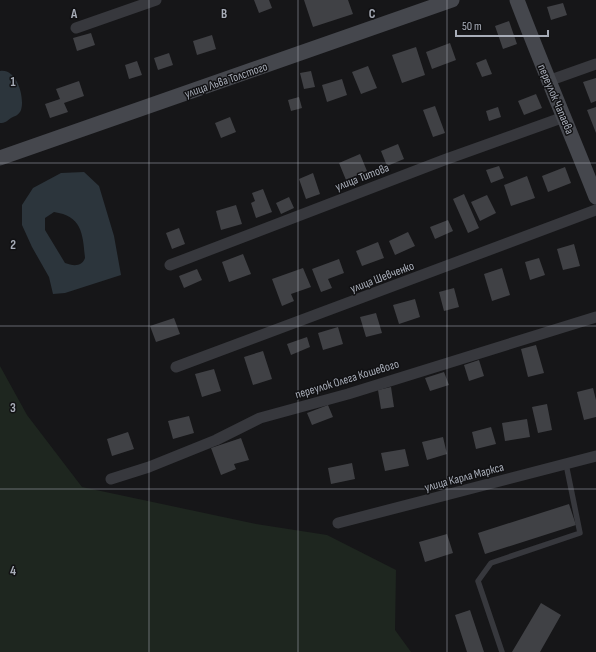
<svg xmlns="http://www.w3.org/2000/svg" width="596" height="652" viewBox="0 0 596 652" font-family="'Sofia Sans Condensed',sans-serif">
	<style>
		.green { fill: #1e261f }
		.water { fill: #2c353c; fill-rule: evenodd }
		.building { fill: #404145 }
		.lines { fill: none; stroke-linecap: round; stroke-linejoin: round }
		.lane { stroke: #37383d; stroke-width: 5.5 }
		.street { stroke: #37383d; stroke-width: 11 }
		.secondary { stroke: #45474d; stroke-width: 15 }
		.grid { fill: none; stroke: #a8adb8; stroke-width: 1; stroke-opacity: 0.55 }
		.labels { text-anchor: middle; stroke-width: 3; stroke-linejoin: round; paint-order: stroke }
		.street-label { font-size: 12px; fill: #a8adb8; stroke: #111113 }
		.grid-label { font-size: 13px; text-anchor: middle; font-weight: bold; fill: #a8adb8; stroke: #111113; stroke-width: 3; stroke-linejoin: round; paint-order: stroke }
	</style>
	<rect width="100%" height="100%" fill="#161618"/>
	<path class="green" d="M0,366l27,49 55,72 174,37 71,11 69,35 -1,60 16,22h-411z"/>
	<path class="water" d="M0,71c17,-3 25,27 21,39 -2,5 -6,6 -10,8 -4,3 -6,5 -11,5z
		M84,172l15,14 15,50 7,39 -56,18 -12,1 -4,-17 -17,-30 -10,-22v-20l11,-17 28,-15zM54,212c28,4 29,22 31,46 -3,9 -12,8 -20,5l-20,-33v-12z"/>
	<path class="building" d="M254,0h15l3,8 -13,5z
		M304,0h44l5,14 -40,13z
		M563,3l4,12 -16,5 -4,-13z
		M509,21l8,23 -14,5 -8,-23z
		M91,33l4,12 -18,6 -4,-13z
		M212,35l4,14 -19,6 -4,-14z
		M450,43l6,17 -24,9 -6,-17z
		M416,47l9,28 -23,8 -10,-28z
		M169,53l4,12 -15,5 -4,-12z
		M486,59l6,15 -10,3 -6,-14z
		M137,61l5,14 -13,4 -4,-14z
		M368,66l9,22 -16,6 -9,-22z
		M311,71l4,16 -11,2 -4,-16z
		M596,78v23l-5,2 -8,-21z
		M342,79l5,16 -20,7 -5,-17z
		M79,81l5,15 -20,7 4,9 -18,6 -5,-14 15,-5 -4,-10z
		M536,94l6,14 -18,7 -6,-14z
		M299,97l3,11 -11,3 -3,-11z
		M435,106l10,27 -12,4 -10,-27z
		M498,107l3,10 -12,4 -3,-10z
		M596,107v26l-9,-23z
		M230,117l6,15 -15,6 -6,-15z
		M398,144l6,15 -17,7 -6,-15z
		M360,154l7,17 -21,9 -7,-17z
		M499,166l5,12 -13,5 -5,-13z
		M565,167l6,16 -23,9 -6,-16z
		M313,173l7,21 -14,5 -7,-20z
		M527,176l8,22 -24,8 -7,-21z
		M263,189l9,23 -16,6 -5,-15 4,-2 -3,-8z
		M464,194l15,34 -11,5 -15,-34z
		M487,195l9,18 -16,8 -9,-19z
		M289,197l5,11 -13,6 -5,-11z
		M236,205l6,19 -21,6 -5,-19z
		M448,220l5,11 -18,8 -5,-12z
		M179,228l6,16 -13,5 -6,-16z
		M408,232l7,14 -20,9 -6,-14z
		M378,242l6,16 -22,8 -6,-15z
		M574,244l6,22 -17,4 -6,-21z
		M243,254l8,20 -22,8 -7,-20z
		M539,258l6,17 -15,5 -5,-18z
		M339,259l5,14 -16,6 4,9 -11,4 -9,-23z
		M303,268l8,19 -20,7 3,7 -12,5 -10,-27z
		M502,268l8,27 -18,6 -8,-27z
		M197,269l5,11 -18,8 -5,-12z
		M454,288l5,19 -15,4 -5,-19z
		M415,299l5,18 -21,7 -6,-19z
		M376,313l6,20 -16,4 -6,-20z
		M174,318l6,16 -24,8 -6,-16z
		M338,327l5,17 -20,6 -5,-17z
		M307,337l3,10 -19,8 -4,-11z
		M536,345l8,28 -16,4 -7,-28z
		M263,351l9,28 -19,6 -9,-28z
		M479,360l5,16 -15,5 -5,-16z
		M214,369l7,22 -19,6 -7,-23z
		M444,372l5,13 -19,6 -5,-13z
		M391,387l3,20 -13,2 -3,-19z
		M593,388l3,12v17l-12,3 -7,-28z
		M547,404l5,26 -14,3 -6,-26z
		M328,405l5,12 -21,8 -5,-12z
		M189,416l5,17 -21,6 -5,-18z
		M527,419l3,18 -25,4 -3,-18z
		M491,427l5,17 -20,5 -4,-17z
		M128,432l6,17 -22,7 -5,-17z
		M443,437l4,17 -20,6 -5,-18z
		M241,438l8,22 -15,4 2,5 -15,6 -10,-27z
		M405,449l4,17 -24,5 -4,-18z
		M352,463l3,16 -24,5 -3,-16z
		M569,504l7,21 -91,29 -7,-21z
		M447,534l6,19 -28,9 -6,-20z
		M541,603l20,12 -21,37h-28z
		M470,610l14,42h-17l-12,-37z"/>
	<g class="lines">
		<path class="lane" d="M502,652l-24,-71 13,-18 89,-30 -14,-69"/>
		<path class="street" d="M76,28l80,-28
			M548,81l48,-17
			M170,265l274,-105 120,-43
			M176,367l420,-157
			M111,479l38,-12 67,-27 44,-22 88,-24 248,-77
			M338,523l258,-67"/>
		<path class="secondary" d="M517,0c25,66 53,131 79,197
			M0,158l452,-158"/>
	</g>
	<path class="grid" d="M149,0v652M298,0v652M447,0v652M0,163h596M0,326h596M0,489h596"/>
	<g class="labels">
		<g class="street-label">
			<text transform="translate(226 80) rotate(-19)" y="4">улица Льва Толстого</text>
			<text transform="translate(556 99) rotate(67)" y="4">переулок Чапаева</text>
			<text transform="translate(362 177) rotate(-21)" y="4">улица Титова</text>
			<text transform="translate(382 277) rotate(-21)" y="4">улица Шевченко</text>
			<text transform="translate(347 379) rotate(-17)" y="4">переулок Олега Кошевого</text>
			<text transform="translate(464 477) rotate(-15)" y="4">улица Карла Маркса</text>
		</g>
	</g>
	<g class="grid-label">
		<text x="74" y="18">A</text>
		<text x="224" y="18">B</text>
		<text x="372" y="18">C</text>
		<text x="13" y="86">1</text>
		<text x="13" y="249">2</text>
		<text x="13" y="412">3</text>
		<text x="13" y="575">4</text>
	</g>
	<path d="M456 30v6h92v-6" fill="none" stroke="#a8adb8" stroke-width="2"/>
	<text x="462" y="30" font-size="12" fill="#a8adb8" stroke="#111113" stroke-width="3" paint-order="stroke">50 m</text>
</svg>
